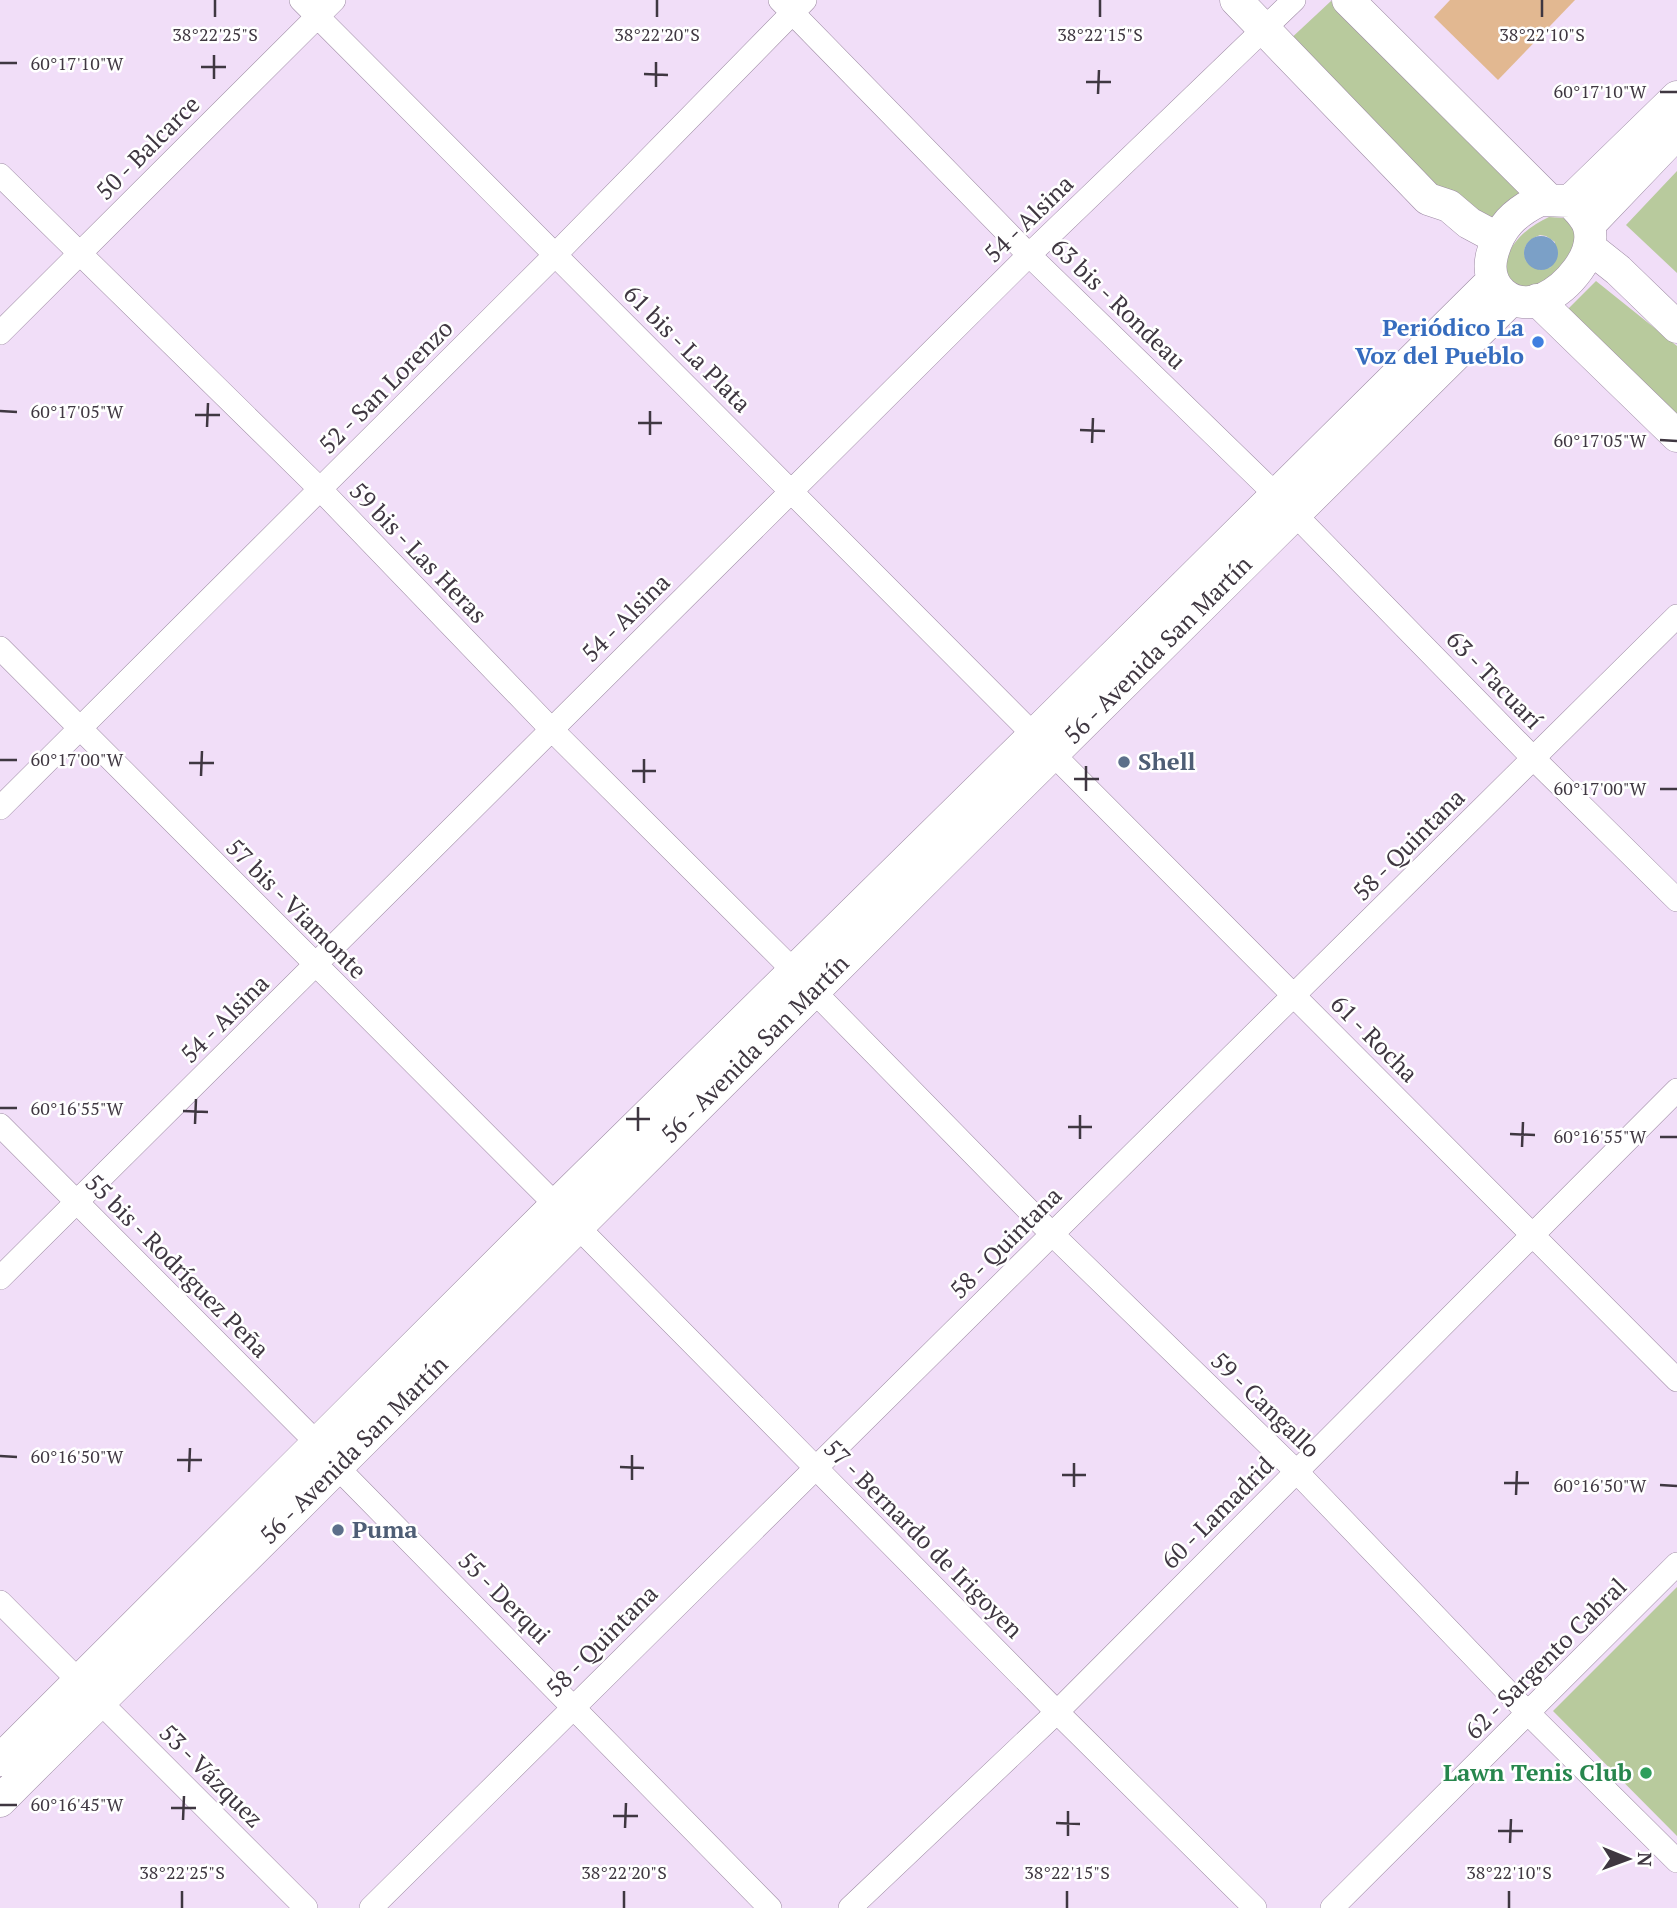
<svg xmlns="http://www.w3.org/2000/svg" width="1677" height="1908" viewBox="0 0 1677 1908" font-family="'PT Serif',serif">
	<style>
		.green { fill: #b8ca9d; fill-rule: evenodd }
		.water { fill: #7ba0c7 }
		.building { fill: #e2b891 }
		.lines { fill: none; stroke-linecap: round; stroke-linejoin: round }
		.street-casing { stroke: #9d8ba3; stroke-width: 24 }
		.secondary-casing { stroke: #9d8ba3; stroke-width: 33 }
		.street { stroke: #fff; stroke-width: 23 }
		.secondary { stroke: #fff; stroke-width: 32 }
		.ticks { fill: none; stroke: #3f3741; stroke-width: 2.5 }
		.shop-dot { fill: #3f7fe0; stroke: #fff; stroke-width: 2.5 }
		.service-dot { fill: #5c6f8a; stroke: #fff; stroke-width: 2.5 }
		.leisure-dot { fill: #2e9e5b; stroke: #fff; stroke-width: 2.5 }
		.labels { text-anchor: middle; stroke-width: 5; stroke-linejoin: round; paint-order: stroke }
		.street-label { font-size: 24px; fill: #3f3741; stroke: #fff }
		.shop-label { font-size: 24px; font-weight: bold; fill: #366cbe; stroke: #fff; text-anchor: end }
		.service-label { font-size: 24px; font-weight: bold; fill: #4e5e75; stroke: #fff; text-anchor: start }
		.leisure-label { font-size: 24px; font-weight: bold; fill: #27864d; stroke: #fff; text-anchor: end }
		.ticks-label { font-size: 18px; text-anchor: middle; fill: #3f3741; stroke: #fff; stroke-width: 5; stroke-linejoin: round; paint-order: stroke }
	</style>
	<rect width="100%" height="100%" fill="#f1def8"/>
	<path class="green" d="M1331,1l193,193 -24,37 -72,-43 -142,-145z
		M1677,171v102l-51,-48z
		M1549,217l14,1 11,4 6,19 -24,39 -42,11c-2,-6 -8,-14 -8,-20 -1,-27 22,-44 43,-54zM1540,235l6,1 9,6 -4,25 -11,3 -14,-9c-5,-15 2,-21 14,-26z
		M1596,281l81,65v80l-114,-112z
		M1677,1587v249l-124,-125z"/>
	<path class="water" d="M1524 253a17 17 0 1 1 34 0a17 17 0 1 1-34 0Z"/>
	<path class="building" d="M1450,0h125l-77,80 -64,-63z"/>
	<g class="lines">
		<g class="street-casing">
			<path id="street" d="M301,0l1376,1380
				M780,0l249,255 246,239 258,264 144,142
				M0,175l321,315 231,240 242,241 258,263 244,237 233,243 148,147
				M0,333l334,-333
				M0,648l556,557 501,507 198,196
				M0,808l556,-554 249,-254
				M0,1125l318,319 19,23 433,441
				M0,1278l1029,-1023 265,-255
				M0,1602l306,306
				M371,1908l1306,-1292
				M850,1908l207,-196 620,-622
				M1332,1908l345,-344"/>
		</g>
		<g class="secondary-casing">
			<path id="secondary" d="M1236,0l192,199 21,7 20,17 28,15
				M1348,0l201,200
				M1540,200l30,1c7,8 16,15 19,26 8,28 -22,61 -46,72 -32,12 -59,-12 -51,-44 7,-28 23,-43 48,-55z
				M1570,201l107,-104
				M1589,225l88,-92
				M1589,247l29,23 59,57
				M1537,300l140,136
				M0,1760l556,-555 477,-469 460,-456
				M0,1801c113,-114 229,-225 342,-339 388,-388 777,-776 1168,-1161v-2"/>
		</g>
		<use href="#street" class="street"/>
		<use href="#secondary" class="secondary"/>
	</g>
	<path class="ticks" d="M215,17v-17M657,17v-17M1100,17v-17M1542,17v-17M0,63h17M201,67h25M644,74l24,1M214,79v-24M1086,82h25M656,87v-25M1660,92h17M1098,94l1,-24M0,411l17,1M195,415h25M638,423h24M207,427l1,-24M1080,430l25,1M650,435v-24M1660,440l17,1M1092,443l1,-25M0,760h17M189,763h25M632,771h24M201,776l1,-25M1074,779h25M644,783v-24M1660,789h17M1086,791v-25M0,1108h17M183,1111l25,1M626,1119h24M195,1124l1,-25M1068,1127h24M638,1131v-24M1510,1134l25,1M1660,1137h17M1080,1139v-24M1522,1147l1,-25M0,1456l17,1M177,1460h25M620,1467l24,1M189,1472l1,-24M1062,1475h24M632,1480v-25M1504,1483h25M1660,1485l17,1M1074,1487v-24M1516,1495l1,-24M0,1805h17M171,1808h25M613,1816h25M183,1820l1,-24M1056,1823l24,1M625,1828l1,-25M1498,1831h25M1068,1836v-25M1510,1843l1,-24M182,1908v-17M624,1908v-17M1067,1908v-17M1509,1908v-17"/>
	<circle class="shop-dot" cx="1538" cy="342" r="7"/>
	<g class="service-dot">
		<circle cx="1124" cy="762" r="7"/>
		<circle cx="338" cy="1530" r="7"/>
	</g>
	<circle class="leisure-dot" cx="1646" cy="1773" r="7"/>
	<g class="labels">
		<g class="street-label">
			<text transform="translate(148 148) rotate(-45)" y="8">50 - Balcarce</text>
			<text transform="translate(1029 219) rotate(-44)" y="8">54 - Alsina</text>
			<text transform="translate(1118 304) rotate(44)" y="8">63 bis - Rondeau</text>
			<text transform="translate(687 349) rotate(45)" y="8">61 bis - La Plata</text>
			<text transform="translate(386 387) rotate(-45)" y="8">52 - San Lorenzo</text>
			<text transform="translate(418 553) rotate(46)" y="8">59 bis - Las Heras</text>
			<text transform="translate(626 618) rotate(-45)" y="8">54 - Alsina</text>
			<text transform="translate(1158 650) rotate(-45)" y="8">56 - Avenida San Martín</text>
			<text transform="translate(1494 680) rotate(46)" y="8">63 - Tacuarí</text>
			<text transform="translate(1409 845) rotate(-45)" y="8">58 - Quintana</text>
			<text transform="translate(296 909) rotate(45)" y="8">57 bis - Viamonte</text>
			<text transform="translate(225 1019) rotate(-45)" y="8">54 - Alsina</text>
			<text transform="translate(1374 1039) rotate(45)" y="8">61 - Rocha</text>
			<text transform="translate(755 1049) rotate(-45)" y="8">56 - Avenida San Martín</text>
			<text transform="translate(1006 1243) rotate(-45)" y="8">58 - Quintana</text>
			<text transform="translate(177 1266) rotate(45)" y="8">55 bis - Rodríguez Peña</text>
			<text transform="translate(1265 1405) rotate(44)" y="8">59 - Cangallo</text>
			<text transform="translate(354 1450) rotate(-45)" y="8">56 - Avenida San Martín</text>
			<text transform="translate(1218 1513) rotate(-45)" y="8">60 - Lamadrid</text>
			<text transform="translate(923 1539) rotate(45)" y="8">57 - Bernardo de Irigoyen</text>
			<text transform="translate(504 1598) rotate(45)" y="8">55 - Derqui</text>
			<text transform="translate(602 1641) rotate(-45)" y="8">58 - Quintana</text>
			<text transform="translate(1546 1659) rotate(-45)" y="8">62 - Sargento Cabral</text>
			<text transform="translate(211 1776) rotate(45)" y="8">53 - Vázquez</text>
		</g>
		<g class="shop-label">
			<text x="1524" y="336">Periódico La<tspan x="1524" dy="28">Voz del Pueblo</tspan></text>
		</g>
		<g class="service-label">
			<text x="1138" y="770">Shell</text>
			<text x="352" y="1538">Puma</text>
		</g>
		<g class="leisure-label">
			<text x="1632" y="1781">Lawn Tenis Club</text>
		</g>
	</g>
	<g class="ticks-label">
		<text x="215" y="41">38°22'25"S</text>
		<text x="657" y="41">38°22'20"S</text>
		<text x="1100" y="41">38°22'15"S</text>
		<text x="1542" y="41">38°22'10"S</text>
		<text x="77" y="70">60°17'10"W</text>
		<text x="1600" y="98">60°17'10"W</text>
		<text x="77" y="418">60°17'05"W</text>
		<text x="1600" y="447">60°17'05"W</text>
		<text x="77" y="766">60°17'00"W</text>
		<text x="1600" y="795">60°17'00"W</text>
		<text x="77" y="1115">60°16'55"W</text>
		<text x="1600" y="1143">60°16'55"W</text>
		<text x="77" y="1463">60°16'50"W</text>
		<text x="1600" y="1492">60°16'50"W</text>
		<text x="77" y="1811">60°16'45"W</text>
		<text x="182" y="1879">38°22'25"S</text>
		<text x="624" y="1879">38°22'20"S</text>
		<text x="1067" y="1879">38°22'15"S</text>
		<text x="1509" y="1879">38°22'10"S</text>
	</g>
	<g transform="translate(1628 1859) rotate(91)" stroke="#ffffff" stroke-width="5" paint-order="stroke">
	<path d="M0-5L12 26L0 18L-12 26Z" fill="#3f3741"/>
	<text y="-10" font-size="19" font-weight="bold" text-anchor="middle" fill="#3f3741">N</text>
	</g>
</svg>
